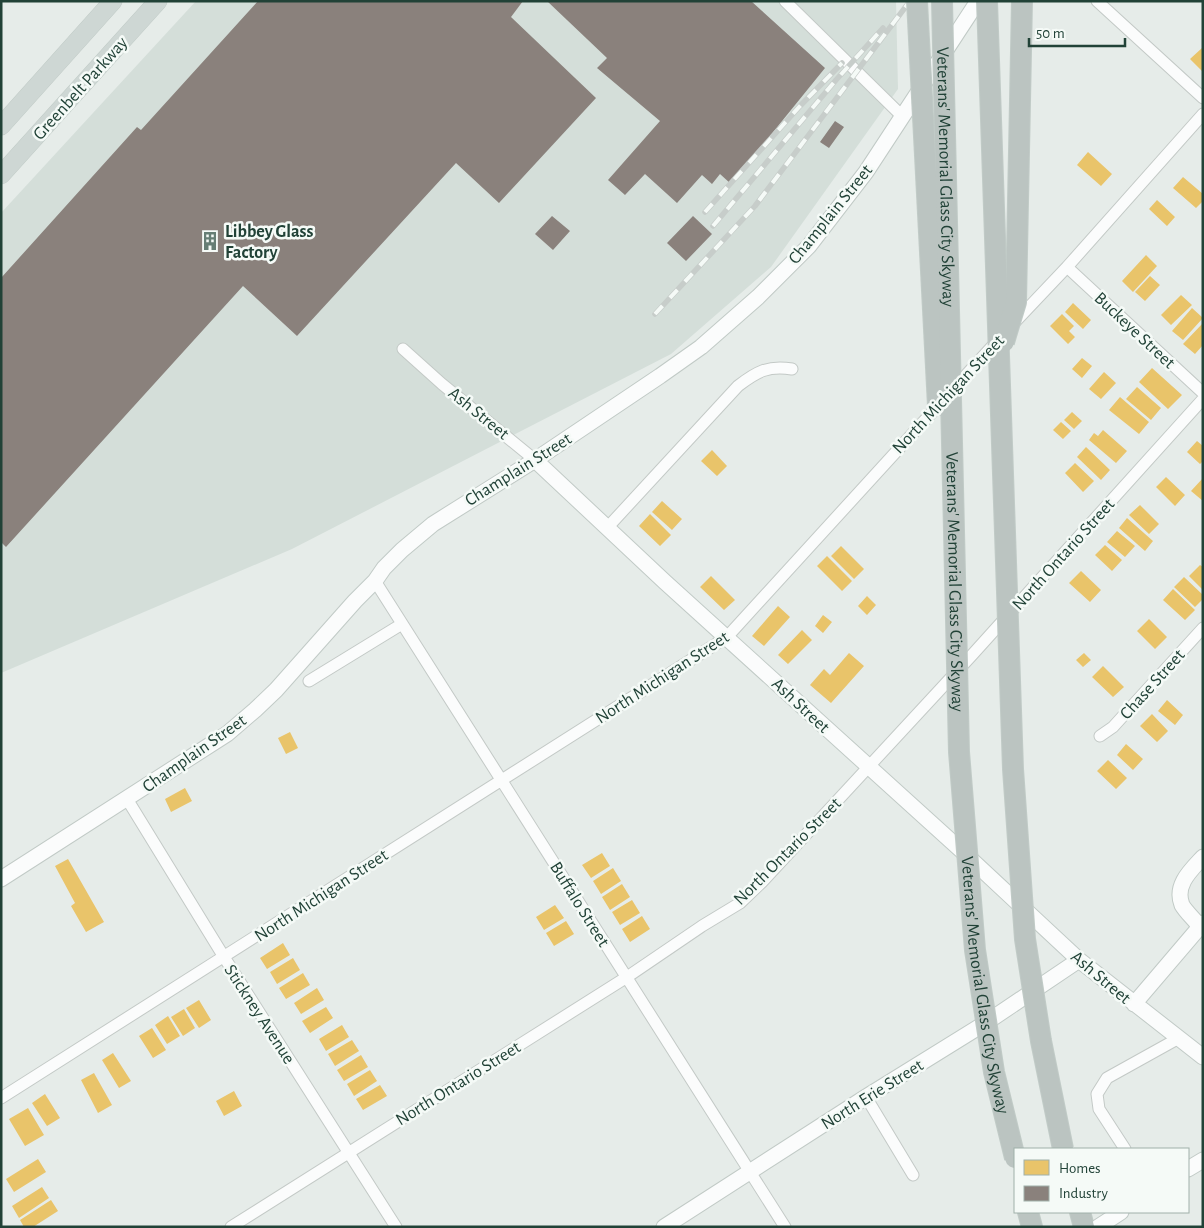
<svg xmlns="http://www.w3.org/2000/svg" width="1204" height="1228" viewBox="0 0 1204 1228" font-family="'Alegreya Sans',sans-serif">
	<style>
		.built { fill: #d4ded9 }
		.homes { fill: #e9c46a }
		.industry { fill: #8a817c }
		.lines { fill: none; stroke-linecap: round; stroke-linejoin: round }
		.street-casing { stroke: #c3c9c6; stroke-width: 13 }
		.secondary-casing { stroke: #c1cac6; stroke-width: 17 }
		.primary-casing { stroke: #c1cbc7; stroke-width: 19 }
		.highway-casing { stroke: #c1cbc7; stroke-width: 22 }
		.street { stroke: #fbfcfc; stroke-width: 11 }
		.secondary { stroke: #fbfcfc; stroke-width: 15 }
		.primary { stroke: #ced7d4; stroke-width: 18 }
		.highway { stroke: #bbc4c1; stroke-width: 20 }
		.rail-casing { stroke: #c7cdca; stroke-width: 5.5 }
		.rail { stroke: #f5faf7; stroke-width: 4; stroke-dasharray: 11; stroke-linecap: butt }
		.highway-bridge-casing { stroke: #c1cbc7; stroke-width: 22; stroke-linecap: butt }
		.highway-bridge { stroke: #bbc4c1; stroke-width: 20 }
		.labels { text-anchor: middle; stroke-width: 5; stroke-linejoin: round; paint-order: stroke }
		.street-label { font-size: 18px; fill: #214237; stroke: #f5faf7 }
		.poi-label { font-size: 18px; font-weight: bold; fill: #214237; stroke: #f5faf7; text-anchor: start }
	</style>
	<rect width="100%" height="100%" fill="#e6ece9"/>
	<path class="built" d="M196,1h700l2,88 -127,178 -100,87 -379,195 -291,124v-460z"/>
	<path class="homes" d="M1202,48l1,1v23l-13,-13z
		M1088,152l24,22 -11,12 -24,-21z
		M1183,177l20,17v7l-7,7 -23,-20z
		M1157,200l18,17 -8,9 -18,-17z
		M1146,255l11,11 -24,26 -11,-11z
		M1150,276l10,9 -15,16 -10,-9z
		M1181,295l11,10 -21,20 -10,-10z
		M1073,303l18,17 -8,9 -18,-17z
		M1192,308l11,10 -20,22 -11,-9z
		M1062,314l12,12 -5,5 6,6 -7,7 -18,-18z
		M1203,323v22l-8,9 -12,-10z
		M1082,358l10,8 -10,12 -10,-9z
		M1152,368l30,27 -14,14 -29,-27z
		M1104,372l12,11 -15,16 -12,-10z
		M1137,387l24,21 -10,12 -25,-21z
		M1120,397l29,25 -10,12 -30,-24z
		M1072,412l10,9 -8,8 -10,-9z
		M1061,422l10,9 -8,8 -10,-9z
		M1103,430l24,21 -11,12 -27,-23 5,-7 4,3z
		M1197,441l6,5v15l-3,3 -13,-12z
		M1086,447l24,23 -9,10 -24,-23z
		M712,450l15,16 -10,10 -16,-15z
		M1075,463l19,18 -11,11 -18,-19z
		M1166,477l19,18 -10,11 -19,-19z
		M1203,478v23l-12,-10z
		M662,501l20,18 -10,11 -20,-18z
		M1140,505l19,19 -10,10 -20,-19z
		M650,514l21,21 -11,11 -21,-20z
		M1127,518l26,23 -8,10 -26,-23z
		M1117,531l18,15 -10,11 -18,-15z
		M1105,545l17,15 -10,11 -17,-16z
		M841,546l23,23 -10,10 -23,-23z
		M827,556l25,25 -10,10 -25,-25z
		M1200,565l3,2v23l-14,-14z
		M1081,571l20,19 -11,12 -21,-19z
		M711,576l24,24 -11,10 -24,-23z
		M1184,577l19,18v4l-8,8 -21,-20z
		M1173,589l22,21 -10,10 -22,-20z
		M867,596l9,9 -9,10 -9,-9z
		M778,606l12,11 -26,29 -12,-10z
		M823,615l9,7 -9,11 -8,-7z
		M1149,619l18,18 -12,12 -18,-18z
		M802,630l10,10 -24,24 -10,-9z
		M849,653l15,13 -33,37 -21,-18 14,-16 6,6z
		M1084,653l7,7 -8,7 -7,-7z
		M1103,666l21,21 -11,10 -21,-20z
		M1167,700l16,15 -8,10 -17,-14z
		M1152,714l16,17 -11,11 -17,-16z
		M290,732l8,16 -12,6 -8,-16z
		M1126,744l17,15 -10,11 -16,-15z
		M1108,760l19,18 -11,11 -19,-18z
		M185,788l7,13 -21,11 -6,-13z
		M602,853l8,13 -19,12 -9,-13z
		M68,859l36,63 -18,10 -15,-26 4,-3 -20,-37z
		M613,868l8,13 -20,13 -8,-13z
		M622,884l8,13 -20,13 -8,-13z
		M632,900l8,13 -20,12 -8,-13z
		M555,905l9,13 -20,12 -8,-13z
		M642,916l8,13 -20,13 -8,-13z
		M566,921l8,13 -20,12 -8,-13z
		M283,943l7,12 -23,14 -7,-11z
		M293,958l7,12 -23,14 -7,-12z
		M303,973l7,12 -24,14 -7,-11z
		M317,988l7,12 -23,14 -7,-11z
		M199,1000l12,20 -12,8 -13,-20z
		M326,1007l7,11 -23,15 -8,-12z
		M184,1009l11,19 -12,8 -12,-19z
		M168,1016l12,20 -13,8 -12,-19z
		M342,1025l7,12 -23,14 -7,-12z
		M152,1028l14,22 -13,8 -14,-22z
		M352,1040l7,11 -24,15 -7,-12z
		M113,1053l18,28 -12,7 -17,-28z
		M361,1055l7,12 -24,14 -7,-11z
		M370,1070l7,11 -23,15 -7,-12z
		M94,1073l18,32 -14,8 -17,-33z
		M380,1085l7,11 -24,14 -7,-11z
		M234,1091l8,15 -18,10 -8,-15z
		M45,1094l15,24 -13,8 -15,-23z
		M28,1108l16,27 -19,11 -16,-27z
		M38,1159l8,13 -32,20 -8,-13z
		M42,1187l7,11 -30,20 -7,-12z
		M51,1200l7,11 -25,16h-9l-4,-7z"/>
	<path class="industry" d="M258,1h265l-12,16 85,81 -97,105 -43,-40 -159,173 -54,-50 -237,261 -5,-5v-264l136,-151 4,3z
		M547,1h204l74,67 -94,116 -11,-10 -8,10 -10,-9 -25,28 -32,-29 -20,21 -17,-15 52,-59 -63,-53 10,-10z
		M835,121l9,6 -15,21 -9,-6z
		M552,216l18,15 -17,19 -18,-16z
		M693,216l19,18 -26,27 -19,-18z"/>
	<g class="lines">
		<g class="street-casing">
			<path id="street" d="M785,1l117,115
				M1097,1l106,97
				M1067,267l136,126
				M1013,324l54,-57 136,-153
				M403,349l39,35 93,76
				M607,528l131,-142c18,-14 30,-21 54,-17
				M375,581l410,646
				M309,681l93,-57
				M1100,736l13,-9 90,-99
				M127,799l97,158 172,270
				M866,1097l47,78
				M1,1098l726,-461 272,-298
				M1125,1149l-26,-40 -2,-15 10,-16 72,-40
				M231,1227l396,-250 75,-51 38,-23 22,-21 210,-227 231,-256"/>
		</g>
		<g class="secondary-casing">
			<path id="secondary" d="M535,460l130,122 297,269 117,109 124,97
				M1,879l226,-145 28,-24 21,-20 79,-89 20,-20 9,-13 18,-18 31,-26 102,-64 125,-84 41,-29 57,-50 51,-51 57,-74 112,-171
				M1200,927c-5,-7 -14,-15 -18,-22 -8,-20 9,-35 21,-48
				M1134,1004l69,-81
				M1188,1169l15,-9
				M664,1227l202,-130 121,-75 92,-62
				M1098,1227l23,-15"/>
		</g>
		<g class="primary-casing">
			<path id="primary" d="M1,126l112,-125
				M1,175l157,-174"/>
		</g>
		<g class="highway-casing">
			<path id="highway" d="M1028,1212l4,15
				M1080,1212l4,15"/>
		</g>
		<use href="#street" class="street"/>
		<use href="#secondary" class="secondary"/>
		<use href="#primary" class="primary"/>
		<use href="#highway" class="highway"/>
		<g class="rail-casing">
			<path id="rail" d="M705,212l95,-106 42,-43
				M713,226l123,-146 47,-52
				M655,314l100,-108 155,-205"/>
		</g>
		<use href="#rail" class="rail"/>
		<g class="highway-bridge-casing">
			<g id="highway-bridge">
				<path d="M917,1l21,405"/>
				<path id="s1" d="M942,1l17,751 16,198 19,122 21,86"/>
				<path d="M987,1l26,768 12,170 16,102 22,108"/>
				<path d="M1004,342l12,-40 6,-301"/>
			</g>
		</g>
		<use href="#highway-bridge" class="highway-bridge"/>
	</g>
	<defs>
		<g id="building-bare" transform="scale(1.5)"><path d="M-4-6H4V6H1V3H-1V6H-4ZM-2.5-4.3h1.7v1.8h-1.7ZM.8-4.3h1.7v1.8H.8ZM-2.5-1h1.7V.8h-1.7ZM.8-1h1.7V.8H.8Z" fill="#667e75" stroke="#f5faf7" stroke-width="2.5" paint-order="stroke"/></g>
	</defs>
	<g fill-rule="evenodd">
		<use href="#building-bare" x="210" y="241"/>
	</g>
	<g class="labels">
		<g class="street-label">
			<text transform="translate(80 88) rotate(-48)" y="6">Greenbelt Parkway</text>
			<text dy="6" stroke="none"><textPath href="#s1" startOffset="176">Veterans' Memorial Glass City Skyway</textPath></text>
			<text transform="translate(830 214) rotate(-51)" y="6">Champlain Street</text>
			<text transform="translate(1135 330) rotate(43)" y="6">Buckeye Street</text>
			<text transform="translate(948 394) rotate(-47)" y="6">North Michigan Street</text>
			<text transform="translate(479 413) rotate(39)" y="6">Ash Street</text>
			<text transform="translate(518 469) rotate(-32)" y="6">Champlain Street</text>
			<text transform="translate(1063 554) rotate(-48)" y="6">North Ontario Street</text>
			<text dy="6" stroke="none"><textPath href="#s1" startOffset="581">Veterans' Memorial Glass City Skyway</textPath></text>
			<text transform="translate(662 677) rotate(-33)" y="6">North Michigan Street</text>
			<text transform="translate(1152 684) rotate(-48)" y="6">Chase Street</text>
			<text transform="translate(801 705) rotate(43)" y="6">Ash Street</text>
			<text transform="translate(194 753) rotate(-35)" y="6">Champlain Street</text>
			<text transform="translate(787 851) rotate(-45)" y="6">North Ontario Street</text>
			<text transform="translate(321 895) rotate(-33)" y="6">North Michigan Street</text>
			<text transform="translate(580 904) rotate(58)" y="6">Buffalo Street</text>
			<text transform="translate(1101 977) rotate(40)" y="6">Ash Street</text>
			<text dy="6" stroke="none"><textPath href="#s1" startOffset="986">Veterans' Memorial Glass City Skyway</textPath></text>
			<text transform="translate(260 1014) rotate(57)" y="6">Stickney Avenue</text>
			<text transform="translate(458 1083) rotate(-32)" y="6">North Ontario Street</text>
			<text transform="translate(872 1094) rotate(-32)" y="6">North Erie Street</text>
		</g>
		<g class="poi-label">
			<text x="225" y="237">Libbey Glass<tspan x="225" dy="21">Factory</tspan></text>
		</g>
	</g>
	<rect width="1204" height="1228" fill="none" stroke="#214237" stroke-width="5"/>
	<rect x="1014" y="1148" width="175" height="65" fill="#f5faf7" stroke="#a0b0aa"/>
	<rect x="1024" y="1160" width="25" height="15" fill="#e9c46a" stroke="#a0b0aa"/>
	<text x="1059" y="1173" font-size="15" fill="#214237">Homes</text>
	<rect x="1024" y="1186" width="25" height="15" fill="#8a817c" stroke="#a0b0aa"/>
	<text x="1059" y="1198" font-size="15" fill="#214237">Industry</text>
	<path d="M1029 38v8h96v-8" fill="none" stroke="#214237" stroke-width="2.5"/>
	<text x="1036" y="38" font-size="15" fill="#214237" stroke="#f5faf7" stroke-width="4" paint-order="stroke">50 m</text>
</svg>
